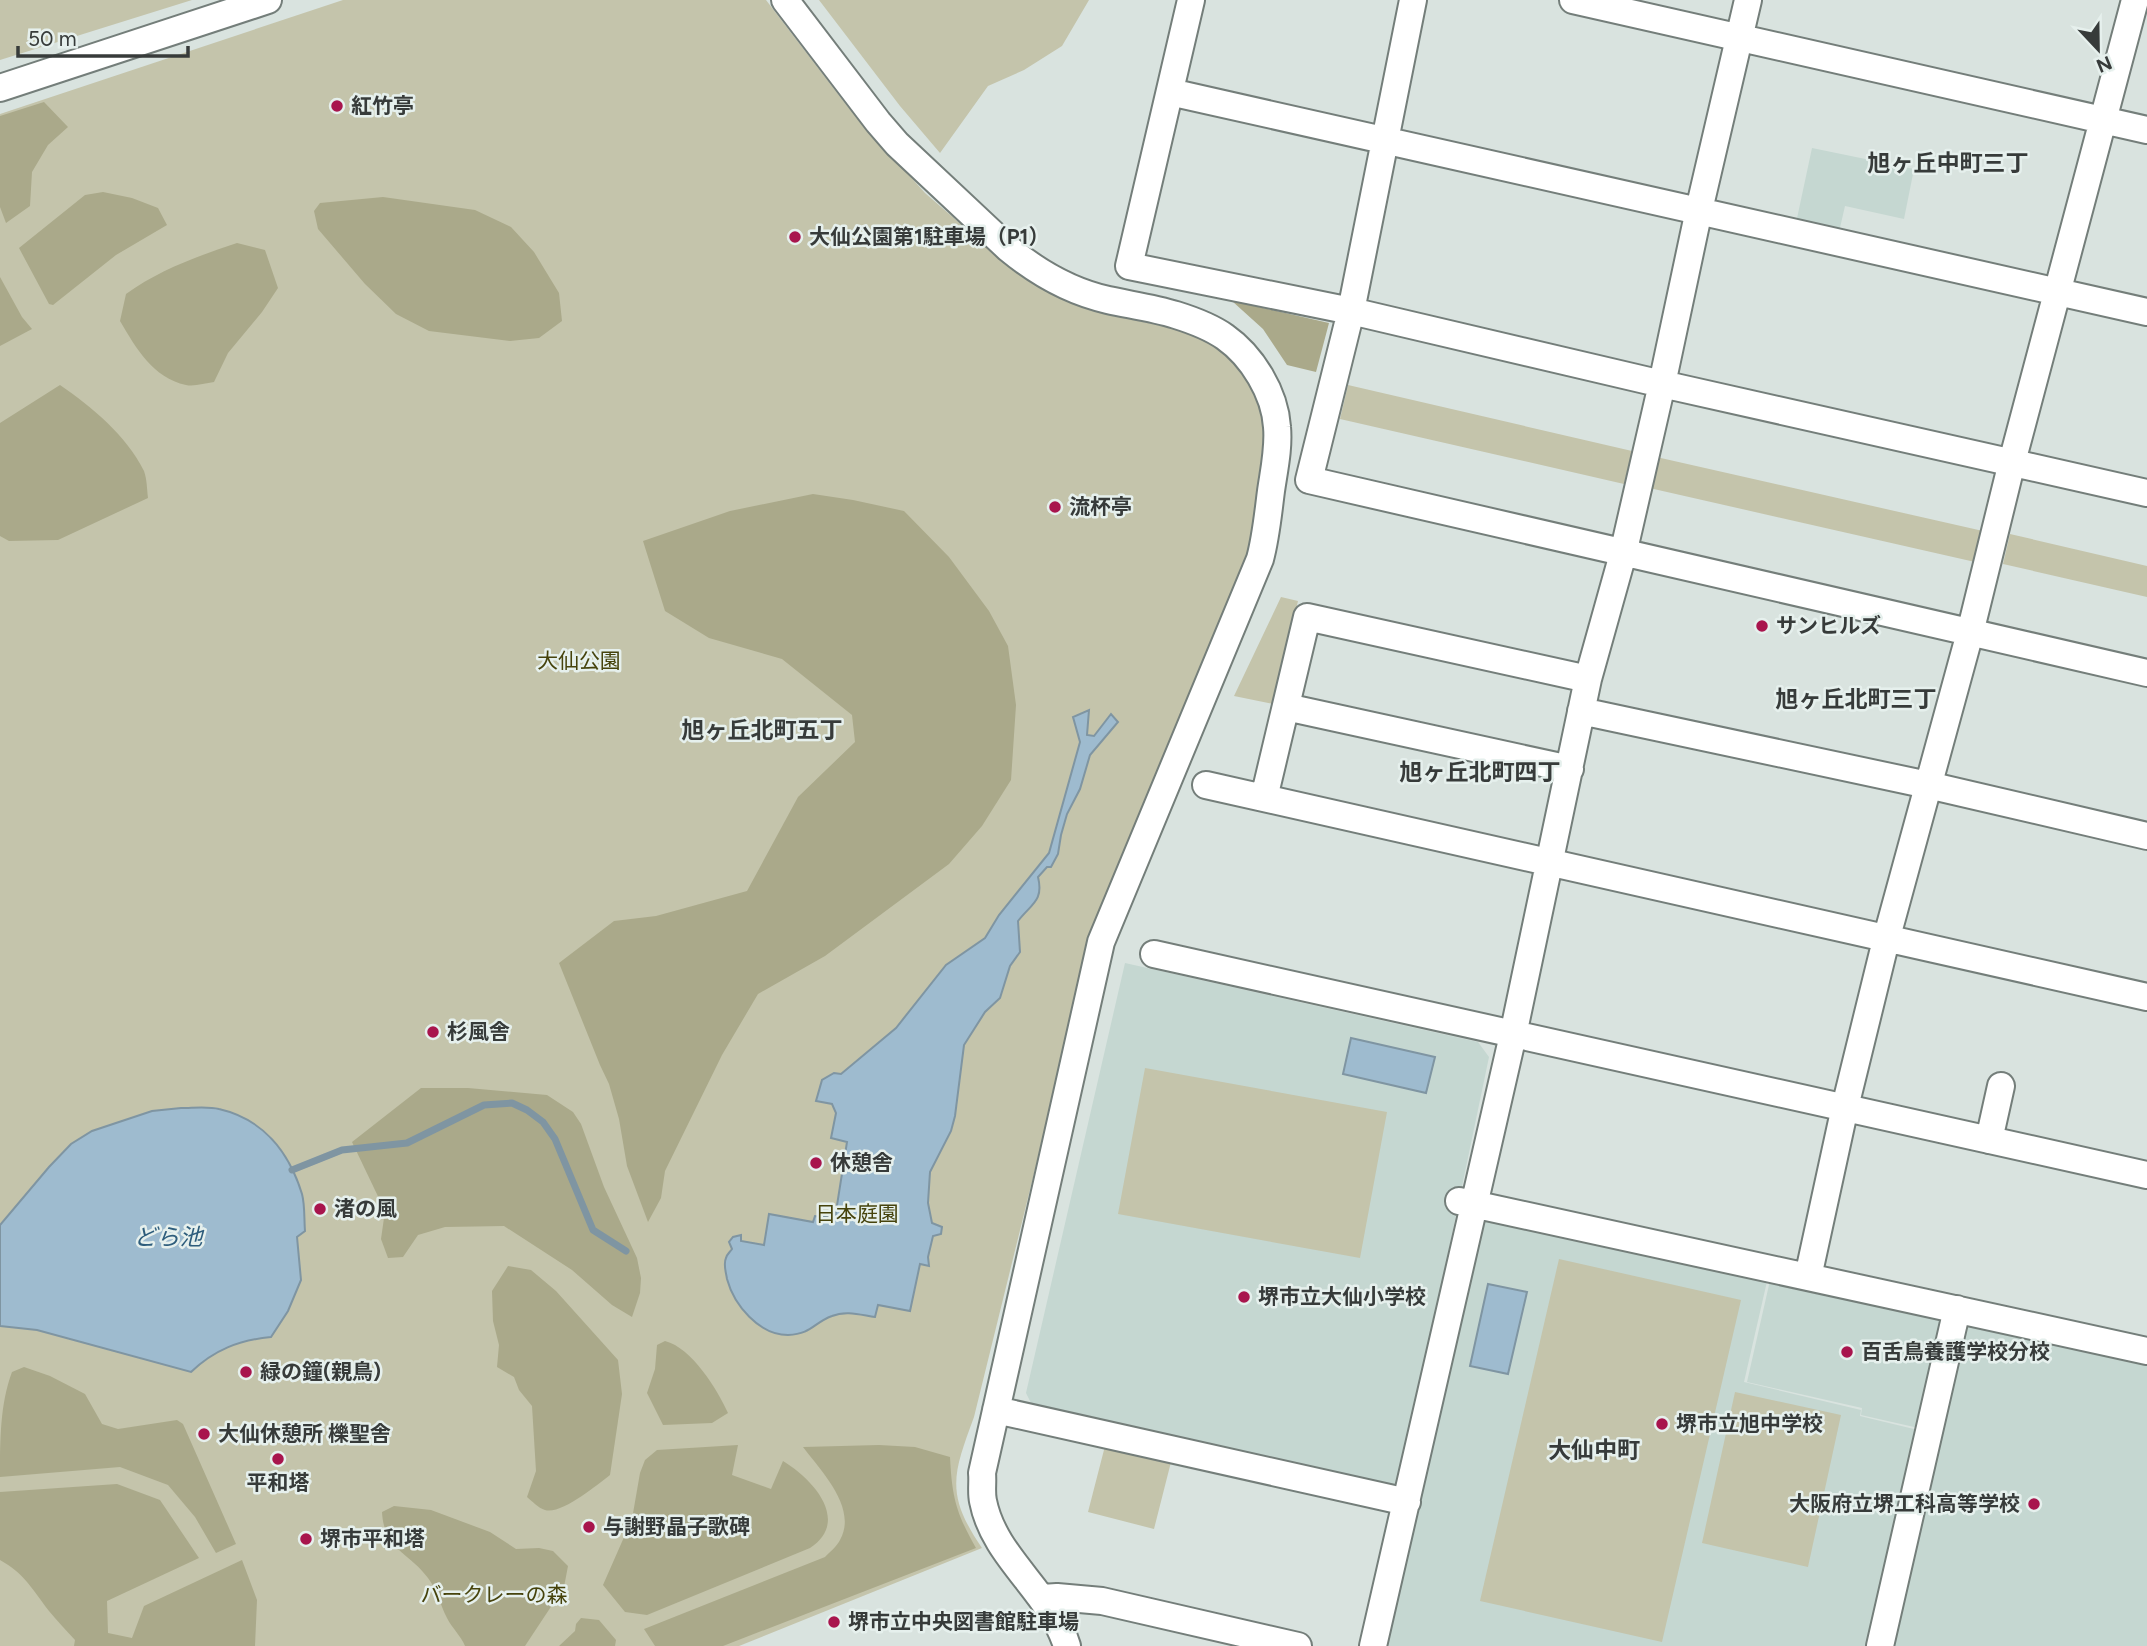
<svg xmlns="http://www.w3.org/2000/svg" width="2147" height="1646" viewBox="0 0 2147 1646" font-family="Figtree,'Noto Sans JP',sans-serif">
	<style>
		.built { fill: #c5d7d1 }
		.green { fill: #c4c4ab }
		.forest { fill: #aaa98a }
		.water { fill: #9ebbcf; stroke: #7f95a2; stroke-width: 2 }
		.lines { fill: none; stroke-linecap: round; stroke-linejoin: round }
		.stream { stroke: #7f95a2; stroke-width: 7 }
		.minor-casing { stroke: #747e7a; stroke-width: 30 }
		.minor { stroke: #fff; stroke-width: 26 }
		.poi-dot { fill: #a8154d; stroke: #e6f0ed; stroke-width: 2.5 }
		.labels { text-anchor: middle; stroke-width: 5; stroke-linejoin: round; paint-order: stroke }
		.poi-label { font-size: 21px; font-weight: bold; fill: #373b3a; stroke: #e6f0ed; text-anchor: start }
		.park-label { font-size: 21px; fill: #46430c; stroke: #e6f0ed }
		.neighbourhood-label { font-size: 23px; font-weight: bold; fill: #373b3a; stroke: #e6f0ed }
		.water-label { font-size: 23px; font-style: italic; fill: #2e5d7c; stroke: #e6f0ed }
	</style>
	<rect width="100%" height="100%" fill="#d9e3df"/>
	<path class="built" d="M1812,148l102,21 -10,50 -59,-13 -6,26 -43,-9z
		M1125,963l353,79 11,15 -90,431 -367,-83 -6,-12z
		M1479,1217l289,60 -24,105 117,28 -1,6 62,15 -47,215h-490z
		M1771,1276l174,41 -22,112 -62,-14 1,-7 -115,-26z
		M1968,1321l179,40v285h-258l70,-318z"/>
	<path class="green" d="M0,0h192l-192,60z
		M343,0h423l82,107 77,86 76,66 70,42 54,17 28,6h28l56,36 31,53 -7,108 -58,155 -50,104 -62,162 -117,475c-21,57 -29,77 8,131l-243,98h-739v-1532z
		M819,0h270l-27,46 -38,24 -36,16 -48,67 -40,-47z
		M1348,385l284,66 -8,33 -284,-65z
		M1652,456l331,75 -8,31 -330,-75z
		M2010,534l137,32v31l-144,-33z
		M1281,597l17,4 -25,103 -39,-8z
		M1145,1068l242,44 -27,146 -242,-44z
		M1559,1259l182,41 -79,342 -182,-41z
		M1735,1392l106,23 -33,152 -106,-24z
		M1105,1446l66,16 -17,67 -66,-17z"/>
	<path class="forest" d="M44,102l24,25 -20,18 -16,27 -2,34 -24,17 -6,-16v-91z
		M103,192l29,6 26,10 9,17 -51,30 -63,50 -4,-1 -30,-56 66,-53z
		M383,197l92,13 36,17 23,25 25,41 3,28 -23,17 -29,3 -81,-10 -33,-17 -31,-30 -47,-55 -4,-18 6,-8z
		M237,243l28,7 13,38 -16,24 -34,41 -14,29c-9,1 -20,5 -28,3 -33,-7 -50,-37 -66,-64l6,-27c33,-24 72,-38 111,-51z
		M0,277l22,40 10,12 -32,17z
		M1232,301l97,22 -13,49 -29,-7 -24,-36z
		M60,385c32,22 66,50 84,86 3,8 3,19 4,27l-90,42 -49,1 -9,-5v-113z
		M813,494l40,6 51,11 45,46 40,54 19,35 8,59 -5,75 -29,46 -33,38 -124,92 -67,38 -36,61 -57,116 -4,27 -13,24 -21,-56 -8,-47 -10,-35 -9,-19 -41,-102 55,-42 42,-5 91,-25 51,-94 57,-55 -3,-27 -70,-56 -73,-21 -44,-27 -22,-70 87,-30z
		M421,1088h47l79,7 26,17 8,12 23,63 33,71 4,20 -1,15 -8,24 -20,-12 -40,-35 -68,-44 -59,1 -27,8 -15,22 -15,1 -7,-19 4,-28 -33,-69z
		M508,1266l23,4 25,21 62,69 4,34 -12,81c-13,10 -49,40 -65,35 -7,-2 -13,-9 -18,-13l9,-26 -4,-65 -13,-16 -5,-13 -17,-10 2,-22 -6,-24 -1,-30z
		M665,1341c27,7 52,48 63,72l-16,10 -49,2 -16,-32 8,-24 2,-24z
		M24,1367l26,9 35,18 17,30 16,5 59,-9 6,4 53,120 -20,9 -21,-36 -27,-32 -48,-18 -120,10c0,-36 0,-73 12,-105z
		M738,1445l-6,30 39,14 12,-28c30,18 68,60 27,87l-163,67 -22,-3 -22,-27 29,-66 8,-46 5,-13 12,-10z
		M879,1445l36,2 35,10c2,40 6,56 26,91l-253,98h-68l-11,-17 181,-72c5,-5 12,-11 15,-17 18,-32 -19,-69 -37,-93z
		M117,1484l43,16 39,58 -92,43 1,32 24,5 12,-32 98,-46 15,40 -2,46h-181l1,-6c-9,-10 -18,-19 -26,-29 -17,-22 -24,-37 -49,-51v-68z
		M394,1506l37,4 59,22 26,17 23,-1 14,3 15,15 -4,21 -39,59h-60c-4,-10 -13,-18 -18,-28 -7,-13 -9,-27 -19,-40 -19,-26 -44,-28 -46,-66z
		M581,1618l18,2 17,20 -1,6h-56l16,-15 1,-7z"/>
	<path class="water" d="M1089,710l-2,25 7,1 17,-22 7,8 -28,33 -10,34 -13,25 -6,21 -3,19 -7,13h-4l-9,10c6,24 -7,27 -20,44l2,31 -10,14 -10,32 -15,14 -21,33 -9,71 -4,15 -21,41 -2,31 4,20 10,4 -1,7 -8,2 -5,21 1,9 -9,-2 -10,47 -32,-6 -3,12c-14,-2 -29,-7 -43,-1 -19,7 -20,18 -44,19 -29,0 -54,-30 -61,-56 -1,-7 -4,-15 -1,-21 1,-4 4,-6 6,-9l-3,-7 4,-5 8,-2v6l23,4 5,-31 44,8 2,-6 20,2 12,-76 -16,-4 5,-25 -4,-9 -16,-3 6,-21 12,-7 7,1 55,-46 50,-63 39,-27 14,-23 50,-62 31,-111 -7,-25z
		M1351,1038l84,19 -9,36 -83,-19z
		M181,1108c12,0 27,-2 38,1 44,10 70,43 83,85 3,11 2,25 3,37l-8,6 4,43 -13,31 -17,26c-32,3 -57,13 -80,35l-154,-42 -37,-4v-101l49,-58 22,-23 21,-13 60,-20z
		M1488,1284l39,8 -19,82 -38,-8z"/>
	<g class="lines">
		<path class="stream" d="M292,1170l50,-20 65,-7 77,-38 28,-2 15,7 16,12 12,17 38,91 33,21"/>
		<g class="minor-casing">
			<path id="minor" d="M785,0l93,122 19,22 112,105c28,23 63,43 99,51 23,5 46,8 68,15 16,5 35,12 49,22 27,19 50,56 52,90 2,21 -3,43 -6,64 -3,23 -5,46 -11,68l-159,383 -119,531c1,9 -1,19 1,28 11,57 67,90 84,145
				M1191,0l-62,266 222,45 311,73 485,109
				M1413,0l-62,311 -42,169 838,193
				M1573,0l574,130
				M0,88l268,-88
				M1170,92l977,220
				M1286,707l284,62
				M1581,711l347,74 219,51
				M1206,785l941,212
				M1264,798l43,-181 281,62
				M1154,954l993,221
				M1989,1140l12,-54
				M1459,1201l688,150
				M1808,1277l37,-170 41,-167 84,-307 42,-171 123,-462
				M996,1410l411,92
				M1042,1598l15,-1 45,4 196,45
				M1373,1646l140,-611 75,-356 35,-125 39,-170 37,-174 49,-210
				M1880,1646l77,-337"/>
		</g>
		<use href="#minor" class="minor"/>
	</g>
	<g class="poi-dot">
		<circle cx="337" cy="106" r="7"/>
		<circle cx="795" cy="237" r="7"/>
		<circle cx="1055" cy="507" r="7"/>
		<circle cx="1762" cy="626" r="7"/>
		<circle cx="433" cy="1032" r="7"/>
		<circle cx="816" cy="1163" r="7"/>
		<circle cx="320" cy="1209" r="7"/>
		<circle cx="1244" cy="1297" r="7"/>
		<circle cx="1847" cy="1352" r="7"/>
		<circle cx="246" cy="1372" r="7"/>
		<circle cx="1662" cy="1424" r="7"/>
		<circle cx="204" cy="1434" r="7"/>
		<circle cx="278" cy="1459" r="7"/>
		<circle cx="2034" cy="1504" r="7"/>
		<circle cx="589" cy="1527" r="7"/>
		<circle cx="306" cy="1539" r="7"/>
		<circle cx="834" cy="1622" r="7"/>
	</g>
	<g class="labels">
		<g class="poi-label">
			<text x="351" y="113">紅竹亭</text>
			<text x="809" y="244">大仙公園第1駐車場（P1）</text>
			<text x="1069" y="514">流杯亭</text>
			<text x="1776" y="633">サンヒルズ</text>
			<text x="447" y="1039">杉風舎</text>
			<text x="830" y="1170">休憩舎</text>
			<text x="334" y="1216">渚の風</text>
			<text x="1258" y="1304">堺市立大仙小学校</text>
			<text x="1861" y="1359">百舌鳥養護学校分校</text>
			<text x="260" y="1379">緑の鐘(親鳥)</text>
			<text x="1676" y="1431">堺市立旭中学校</text>
			<text x="218" y="1441">大仙休憩所 櫟聖舎</text>
			<text x="278" y="1490" text-anchor="middle">平和塔</text>
			<text x="2020" y="1511" text-anchor="end">大阪府立堺工科高等学校</text>
			<text x="603" y="1534">与謝野晶子歌碑</text>
			<text x="320" y="1546">堺市平和塔</text>
			<text x="848" y="1629">堺市立中央図書館駐車場</text>
		</g>
		<g class="park-label">
			<text x="579" y="668">大仙公園</text>
			<text x="857" y="1221">日本庭園</text>
			<text x="494" y="1602">バークレーの森</text>
		</g>
		<g class="neighbourhood-label">
			<text x="1948" y="171">旭ヶ丘中町三丁</text>
			<text x="1856" y="707">旭ヶ丘北町三丁</text>
			<text x="762" y="738">旭ヶ丘北町五丁</text>
			<text x="1480" y="780">旭ヶ丘北町四丁</text>
			<text x="1594" y="1458">大仙中町</text>
		</g>
		<g class="water-label">
			<text x="168" y="1245">どら池</text>
		</g>
	</g>
	<g transform="translate(2098 49) rotate(158)" stroke="#e6f0ed" stroke-width="5" paint-order="stroke">
	<path d="M0-5L12 26L0 18L-12 26Z" fill="#373b3a"/>
	<text y="-10" font-size="19" font-weight="bold" text-anchor="middle" fill="#373b3a">N</text>
	</g>
	<path d="M18 46v10h170v-10" fill="none" stroke="#373b3a" stroke-width="3.5"/>
	<text x="28" y="46" font-size="21" fill="#373b3a" stroke="#e6f0ed" stroke-width="5" paint-order="stroke">50 m</text>
</svg>
